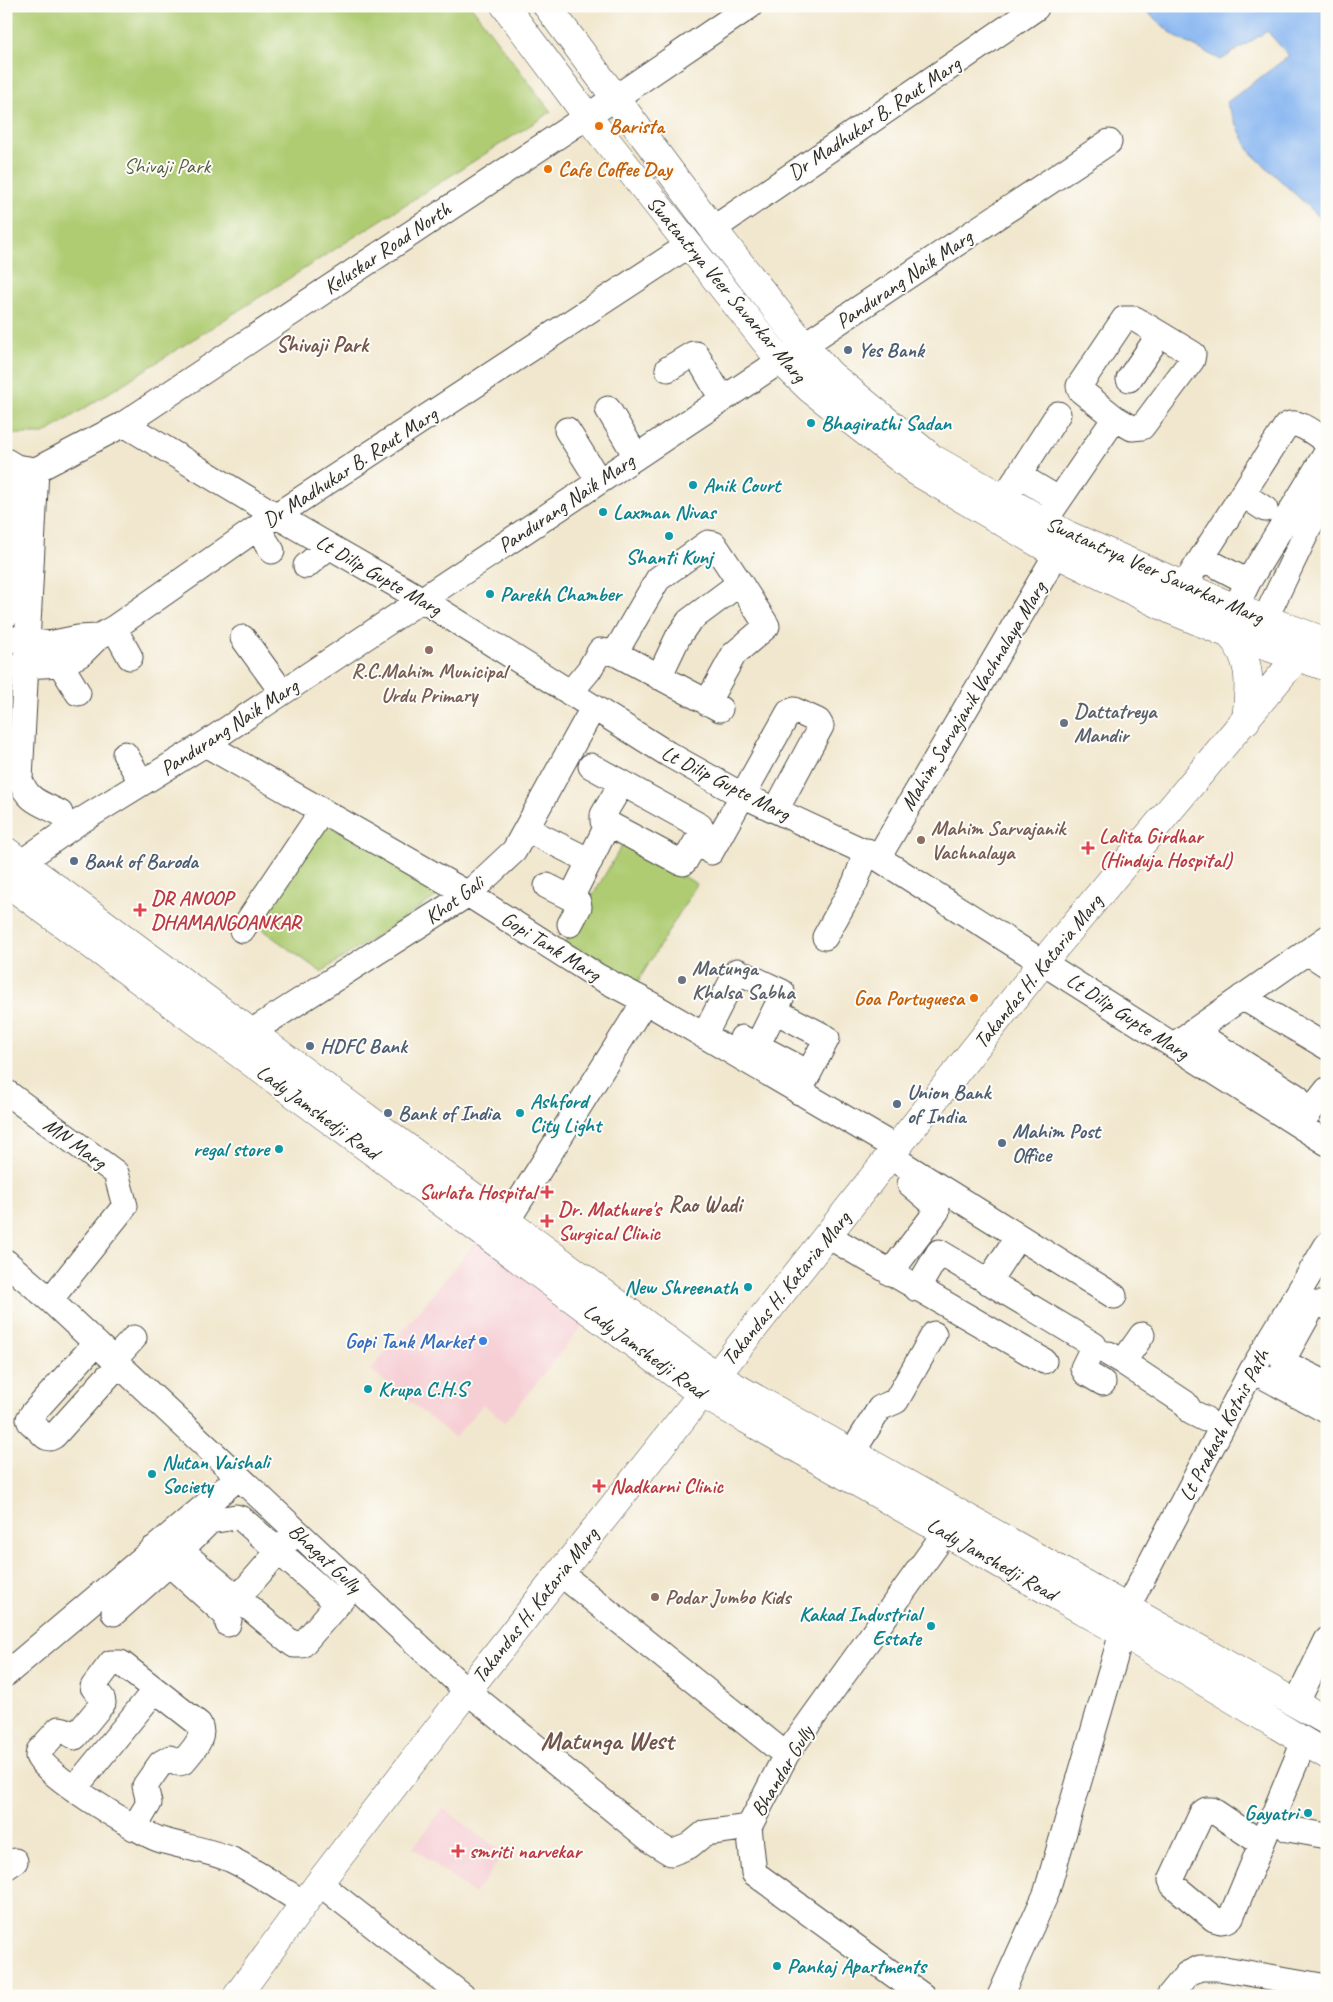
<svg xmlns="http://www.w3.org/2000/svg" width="1333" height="2002" viewBox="0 0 1333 2002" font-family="Caveat,sans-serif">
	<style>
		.built { fill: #f6cfd5 }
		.green { fill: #afcc72; stroke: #6d7c4e }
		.water { fill: #86b5f1; stroke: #58708e }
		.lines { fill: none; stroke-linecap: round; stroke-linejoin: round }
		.minor-casing { stroke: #494743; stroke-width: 27 }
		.major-casing { stroke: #494743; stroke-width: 29 }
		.minor { stroke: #fff; stroke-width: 25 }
		.major { stroke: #fff; stroke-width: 28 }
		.food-dot { fill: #e8710a; stroke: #fdfcf7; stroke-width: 2 }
		.service-dot { fill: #5c6f8a; stroke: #fdfcf7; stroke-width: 2 }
		.culture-dot { fill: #0f9aa8; stroke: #fdfcf7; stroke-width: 2 }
		.education-dot { fill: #8d6e63; stroke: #fdfcf7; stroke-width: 2 }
		.worship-dot { fill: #6b7280; stroke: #fdfcf7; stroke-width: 2 }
		.health-dot { fill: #e0444e; stroke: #fdfcf7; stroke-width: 2 }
		.shop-dot { fill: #3f7fe0; stroke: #fdfcf7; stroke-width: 2 }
		.labels { text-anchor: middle; stroke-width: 4; stroke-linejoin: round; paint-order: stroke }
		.street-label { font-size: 21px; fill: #2b2b2b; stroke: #fdfcf7 }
		.food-label { font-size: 21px; font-weight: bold; fill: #c56008; stroke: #fdfcf7; text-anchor: start }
		.park-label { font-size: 21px; fill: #535b40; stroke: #fdfcf7 }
		.service-label { font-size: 21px; font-weight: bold; fill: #4e5e75; stroke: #fdfcf7; text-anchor: start }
		.culture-label { font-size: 21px; font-weight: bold; fill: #0d838f; stroke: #fdfcf7; text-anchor: start }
		.education-label { font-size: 21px; font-weight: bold; fill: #785e54; stroke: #fdfcf7; text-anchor: start }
		.worship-label { font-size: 21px; font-weight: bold; fill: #5b616d; stroke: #fdfcf7; text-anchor: start }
		.health-label { font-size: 21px; font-weight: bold; fill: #be3a42; stroke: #fdfcf7; text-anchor: start }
		.shop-label { font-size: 21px; font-weight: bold; fill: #366cbe; stroke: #fdfcf7; text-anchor: end }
		.neighbourhood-label { font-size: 22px; font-weight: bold; fill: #72554d; stroke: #fdfcf7 }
		.district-label { font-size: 26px; font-weight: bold; fill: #72554d; stroke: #fdfcf7 }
	</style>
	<rect width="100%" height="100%" fill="#fdfcf7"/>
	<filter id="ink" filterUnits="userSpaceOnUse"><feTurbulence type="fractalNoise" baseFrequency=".02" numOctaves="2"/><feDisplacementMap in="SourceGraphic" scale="10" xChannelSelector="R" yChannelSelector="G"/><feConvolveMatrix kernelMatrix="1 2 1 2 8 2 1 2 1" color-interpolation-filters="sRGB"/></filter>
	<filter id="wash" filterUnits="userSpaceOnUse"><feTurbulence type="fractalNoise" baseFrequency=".0096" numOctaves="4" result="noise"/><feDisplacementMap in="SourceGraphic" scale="20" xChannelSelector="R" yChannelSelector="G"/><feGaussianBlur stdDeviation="1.12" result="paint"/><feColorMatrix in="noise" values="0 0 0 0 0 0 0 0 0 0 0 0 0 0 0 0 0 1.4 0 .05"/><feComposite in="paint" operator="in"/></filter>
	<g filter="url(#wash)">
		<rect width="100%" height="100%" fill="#f1e7ce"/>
		<path class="built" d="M489,1225l105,86 -89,111 -22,-18 -28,34 -84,-68z
			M443,1808l61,46 -30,40 -61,-46z"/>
		<path class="green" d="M6,6h465l80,106 -507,322h-38z
			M322,822l126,67 -127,83 -67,-48z
			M624,842l73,42 -63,104 -72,-40z"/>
		<path class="water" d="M1140,6h187v218l-77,-72 -24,-49 63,-47 -22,-25 -46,29 -45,-23z"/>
	</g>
	<g filter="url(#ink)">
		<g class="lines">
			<g class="minor-casing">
				<path id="minor" d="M713,229l323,-221
					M668,369l25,-15h3l26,45
					M1129,379l31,-45
					M608,409l28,47
					M124,424l153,92 144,83 247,155 68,38 142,66 449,285
					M567,430l32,51
					M6,461l10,6 20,3 88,-46 491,-326 135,-92
					M36,470l-16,309c7,22 21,24 40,34
					M1018,475l40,24
					M1242,494l23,15
					M993,515l65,-101
					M257,528l15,23
					M1033,538l82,-120 17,10 10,-1 50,-67 1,-6 -53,-32 -5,-3h-11l-45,67 2,5 34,27
					M1202,558l46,24
					M306,566l23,-20
					M1174,604l9,-17 103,-161c11,-8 31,9 41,16
					M6,615l10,-148
					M1265,619l62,-129
					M1226,627l22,-45 79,-130
					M114,628l16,29
					M6,638l43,6 29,-6 20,-1
					M243,638l39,54
					M52,650l26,43
					M615,653l43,-74 50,-36 6,1 26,39 -51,38 -11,16 -19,40
					M6,667l55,-3 20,-10 17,-17 16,-9 143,-100 432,-283
					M570,693l19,-23 11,-19 15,2 105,56
					M707,703l27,-49 33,-28 -27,-43
					M205,744l263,150 129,82 48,25 251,147
					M125,754l17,29
					M591,766l109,60 2,6 -17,29 -2,2 -3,-1 -77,-41v-6l19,-32
					M526,829l64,32
					M711,852l78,-140 5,-2 24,11 3,5 -45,84
					M878,858l189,-322
					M13,879l9,-17 57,-40 126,-78 904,-602
					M547,886l24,12 37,-74
					M570,924l9,-17 -1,-5 -7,-4
					M242,930l80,-119
					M825,937l30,-54 12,-32
					M1307,952l20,13
					M1242,997l85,50
					M775,1011l52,27 -28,54
					M1193,1031l104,66
					M251,1032l217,-138 46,-43 79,-143
					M704,1036l33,-65 45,21v4l-33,66
					M742,1038l67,35
					M1174,1045l153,-107
					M6,1092l110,81 9,33 -75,94
					M1299,1125l28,-35
					M890,1156l224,140
					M507,1221l138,-220
					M828,1236l216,125
					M6,1262l44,38 417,391 186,151 18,11 18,-7 16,-13 44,-6
					M890,1273l47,-62 -2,-6 -25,-21
					M988,1282l25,-38
					M917,1289l22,-37 155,93 -11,23 3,5 17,10
					M1327,1307l-7,-3h-6l-31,56 1,3 43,21
					M96,1343l-63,70 -4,6 1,3 16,15 4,1 4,-2 64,-71
					M1109,1354l14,8 19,-27
					M114,1360l20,-22
					M1123,1362l62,41 6,9 14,7
					M1252,1370l75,41
					M852,1453l28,-45 16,-7 38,-67
					M153,1549l73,66 3,5 -1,4
					M560,1573l226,182
					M238,1598l52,-60
					M338,1604l-96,-85 -6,-2 -26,4 -24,24 -2,5 2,5 108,90h8l52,-60
					M1127,1608l125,-238 75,-125
					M114,1613l55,-49
					M6,1674l233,-197
					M1296,1704l31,-64
					M74,1789l81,-99
					M134,1828l15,-25 -4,-17 16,-23 9,-5 9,5 4,-1c9,-12 23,-23 16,-38l-78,-61h-10l-18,24 9,11 1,5 -28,34 -11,-7 -5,-1 -20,22 -1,5c4,17 100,76 120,83 24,8 51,11 74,21 25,12 48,29 72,43
					M1288,1829l39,7
					M1261,1843l-49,-33h-6l-4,3 -31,67 2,5 41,34 7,2 6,-1 4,-3 73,-175
					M6,1867l9,-6
					M319,1883l144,113
					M923,1996l-169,-123 -5,-46 37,-72 159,-222
					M1000,1996l46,-102 76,-261
					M1169,1996l18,-22 13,-6h19l108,19"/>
			</g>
			<g class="major-casing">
				<path id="major" d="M505,6l82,110 102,129 91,115 30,29 107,83 140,82 114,56 58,24 98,33
					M547,6l166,223 91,116 26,29 102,84 136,77 167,73 92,34
					M1229,634c25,26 20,54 17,87
					M6,851l710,525 611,345
					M6,882l696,512 420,239 205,122
					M237,1996l82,-113 148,-192 577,-730 254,-305 7,-21"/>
			</g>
			<use href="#minor" class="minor"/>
			<use href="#major" class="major"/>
		</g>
	</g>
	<g class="food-dot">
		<circle cx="599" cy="126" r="5"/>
		<circle cx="548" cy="169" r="5"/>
		<circle cx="974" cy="998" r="5"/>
	</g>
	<g class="service-dot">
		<circle cx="848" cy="350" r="5"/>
		<circle cx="74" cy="861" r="5"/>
		<circle cx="310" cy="1046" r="5"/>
		<circle cx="897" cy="1104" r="5"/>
		<circle cx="388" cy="1113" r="5"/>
		<circle cx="1002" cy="1143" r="5"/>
	</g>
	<g class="culture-dot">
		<circle cx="811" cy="423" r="5"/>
		<circle cx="693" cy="485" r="5"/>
		<circle cx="603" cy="512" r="5"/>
		<circle cx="669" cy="536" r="5"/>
		<circle cx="490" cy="594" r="5"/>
		<circle cx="520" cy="1113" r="5"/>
		<circle cx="279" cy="1149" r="5"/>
		<circle cx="748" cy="1287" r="5"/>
		<circle cx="368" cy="1389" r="5"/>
		<circle cx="152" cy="1474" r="5"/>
		<circle cx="931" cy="1626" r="5"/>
		<circle cx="1308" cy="1813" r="5"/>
		<circle cx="777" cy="1966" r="5"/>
	</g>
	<g class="education-dot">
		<circle cx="429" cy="650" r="5"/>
		<circle cx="921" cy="840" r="5"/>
		<circle cx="655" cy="1597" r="5"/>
	</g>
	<g class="worship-dot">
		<circle cx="1064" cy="723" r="5"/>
		<circle cx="682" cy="980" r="5"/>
	</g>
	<g class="health-dot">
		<path d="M1085.5 840.5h5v5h5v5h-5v5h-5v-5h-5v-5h5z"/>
		<path d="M137.5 902.5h5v5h5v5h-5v5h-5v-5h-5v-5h5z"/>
		<path d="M544.5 1184.5h5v5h5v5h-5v5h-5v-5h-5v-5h5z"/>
		<path d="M544.5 1213.5h5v5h5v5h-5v5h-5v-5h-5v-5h5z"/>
		<path d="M596.5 1478.5h5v5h5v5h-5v5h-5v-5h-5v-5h5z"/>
		<path d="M455.5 1843.5h5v5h5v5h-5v5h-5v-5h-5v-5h5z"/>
	</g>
	<circle class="shop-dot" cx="483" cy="1341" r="5"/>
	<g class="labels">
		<g class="street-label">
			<text transform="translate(874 118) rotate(-34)" y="7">Dr Madhukar B. Raut Marg</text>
			<text transform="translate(387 248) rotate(-34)" y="7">Keluskar Road North</text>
			<text transform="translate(904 279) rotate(-34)" y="7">Pandurang Naik Marg</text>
			<text transform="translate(727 289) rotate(50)" y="7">Swatantrya Veer Savarkar Marg</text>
			<text transform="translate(350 467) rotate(-33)" y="7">Dr Madhukar B. Raut Marg</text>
			<text transform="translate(566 503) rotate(-34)" y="7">Pandurang Naik Marg</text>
			<text transform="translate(1155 570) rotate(24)" y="7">Swatantrya Veer Savarkar Marg</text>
			<text transform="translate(379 575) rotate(30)" y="7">Lt Dilip Gupte Marg</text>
			<text transform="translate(973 696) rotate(-59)" y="7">Mahim Sarvajanik Vachnalaya Marg</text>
			<text transform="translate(229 727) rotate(-33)" y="7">Pandurang Naik Marg</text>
			<text transform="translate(726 783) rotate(27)" y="7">Lt Dilip Gupte Marg</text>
			<text transform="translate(454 900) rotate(-36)" y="7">Khot Gali</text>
			<text transform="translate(551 946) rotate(32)" y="7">Gopi Tank Marg</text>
			<text transform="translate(1038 971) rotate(-51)" y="7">Takandas H. Kataria Marg</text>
			<text transform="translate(1128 1016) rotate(33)" y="7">Lt Dilip Gupte Marg</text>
			<text transform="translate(318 1112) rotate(36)" y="7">Lady Jamshedji Road</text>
			<text transform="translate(75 1143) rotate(36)" y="7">MN Marg</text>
			<text transform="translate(786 1288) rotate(-51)" y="7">Takandas H. Kataria Marg</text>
			<text transform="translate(645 1351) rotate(36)" y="7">Lady Jamshedji Road</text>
			<text transform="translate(1224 1425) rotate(-62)" y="7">Lt Prakash Kotnis Path</text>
			<text transform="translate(325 1558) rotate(43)" y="7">Bhagat Gully</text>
			<text transform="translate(992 1559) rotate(30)" y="7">Lady Jamshedji Road</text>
			<text transform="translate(535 1605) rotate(-52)" y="7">Takandas H. Kataria Marg</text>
			<text transform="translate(782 1771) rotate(-59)" y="7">Bhandar Gully</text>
		</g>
		<g class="food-label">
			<text x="609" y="133">Barista</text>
			<text x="558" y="176">Cafe Coffee Day</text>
			<text x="964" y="1005" text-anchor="end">Goa Portuguesa</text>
		</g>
		<g class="park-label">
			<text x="167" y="173">Shivaji Park</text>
		</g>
		<g class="service-label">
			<text x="858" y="357">Yes Bank</text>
			<text x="84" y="868">Bank of Baroda</text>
			<text x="320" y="1053">HDFC Bank</text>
			<text x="907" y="1099">Union Bank<tspan x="907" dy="24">of India</tspan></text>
			<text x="398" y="1120">Bank of India</text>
			<text x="1012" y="1138">Mahim Post<tspan x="1012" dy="24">Office</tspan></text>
		</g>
		<g class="culture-label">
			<text x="821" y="430">Bhagirathi Sadan</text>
			<text x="703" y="492">Anik Court</text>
			<text x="613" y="519">Laxman Nivas</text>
			<text x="669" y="564" text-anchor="middle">Shanti Kunj</text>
			<text x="500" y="601">Parekh Chamber</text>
			<text x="530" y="1108">Ashford<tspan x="530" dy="24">City Light</tspan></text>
			<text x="269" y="1156" text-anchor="end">regal store</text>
			<text x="738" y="1294" text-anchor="end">New Shreenath</text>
			<text x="378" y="1396">Krupa C.H.S</text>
			<text x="162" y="1469">Nutan Vaishali<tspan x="162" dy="24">Society</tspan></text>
			<text x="921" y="1621" text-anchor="end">Kakad Industrial<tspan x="921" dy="24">Estate</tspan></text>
			<text x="1298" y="1820" text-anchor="end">Gayatri</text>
			<text x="787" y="1973">Pankaj Apartments</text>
		</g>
		<g class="education-label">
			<text x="429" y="678" text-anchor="middle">R.C.Mahim Municipal<tspan x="429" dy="24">Urdu Primary</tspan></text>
			<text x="931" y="835">Mahim Sarvajanik<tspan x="931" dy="24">Vachnalaya</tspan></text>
			<text x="665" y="1604">Podar Jumbo Kids</text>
		</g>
		<g class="worship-label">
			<text x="1074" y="718">Dattatreya<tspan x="1074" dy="24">Mandir</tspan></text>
			<text x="692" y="975">Matunga<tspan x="692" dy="24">Khalsa Sabha</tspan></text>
		</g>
		<g class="health-label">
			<text x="1099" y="843">Lalita Girdhar<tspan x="1099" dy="24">(Hinduja Hospital)</tspan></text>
			<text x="151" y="905">DR ANOOP<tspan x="151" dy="24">DHAMANGOANKAR</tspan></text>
			<text x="536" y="1199" text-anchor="end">Surlata Hospital</text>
			<text x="558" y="1216">Dr. Mathure's<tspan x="558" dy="24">Surgical Clinic</tspan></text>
			<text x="610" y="1493">Nadkarni Clinic</text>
			<text x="469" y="1858">smriti narvekar</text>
		</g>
		<g class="shop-label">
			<text x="473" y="1348">Gopi Tank Market</text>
		</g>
		<g class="neighbourhood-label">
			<text x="322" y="352">Shivaji Park</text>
			<text x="705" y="1212">Rao Wadi</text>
		</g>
		<g class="district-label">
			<text x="607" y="1749">Matunga West</text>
		</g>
	</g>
	<rect width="1333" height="2002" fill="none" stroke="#fdfcf7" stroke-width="25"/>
</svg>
